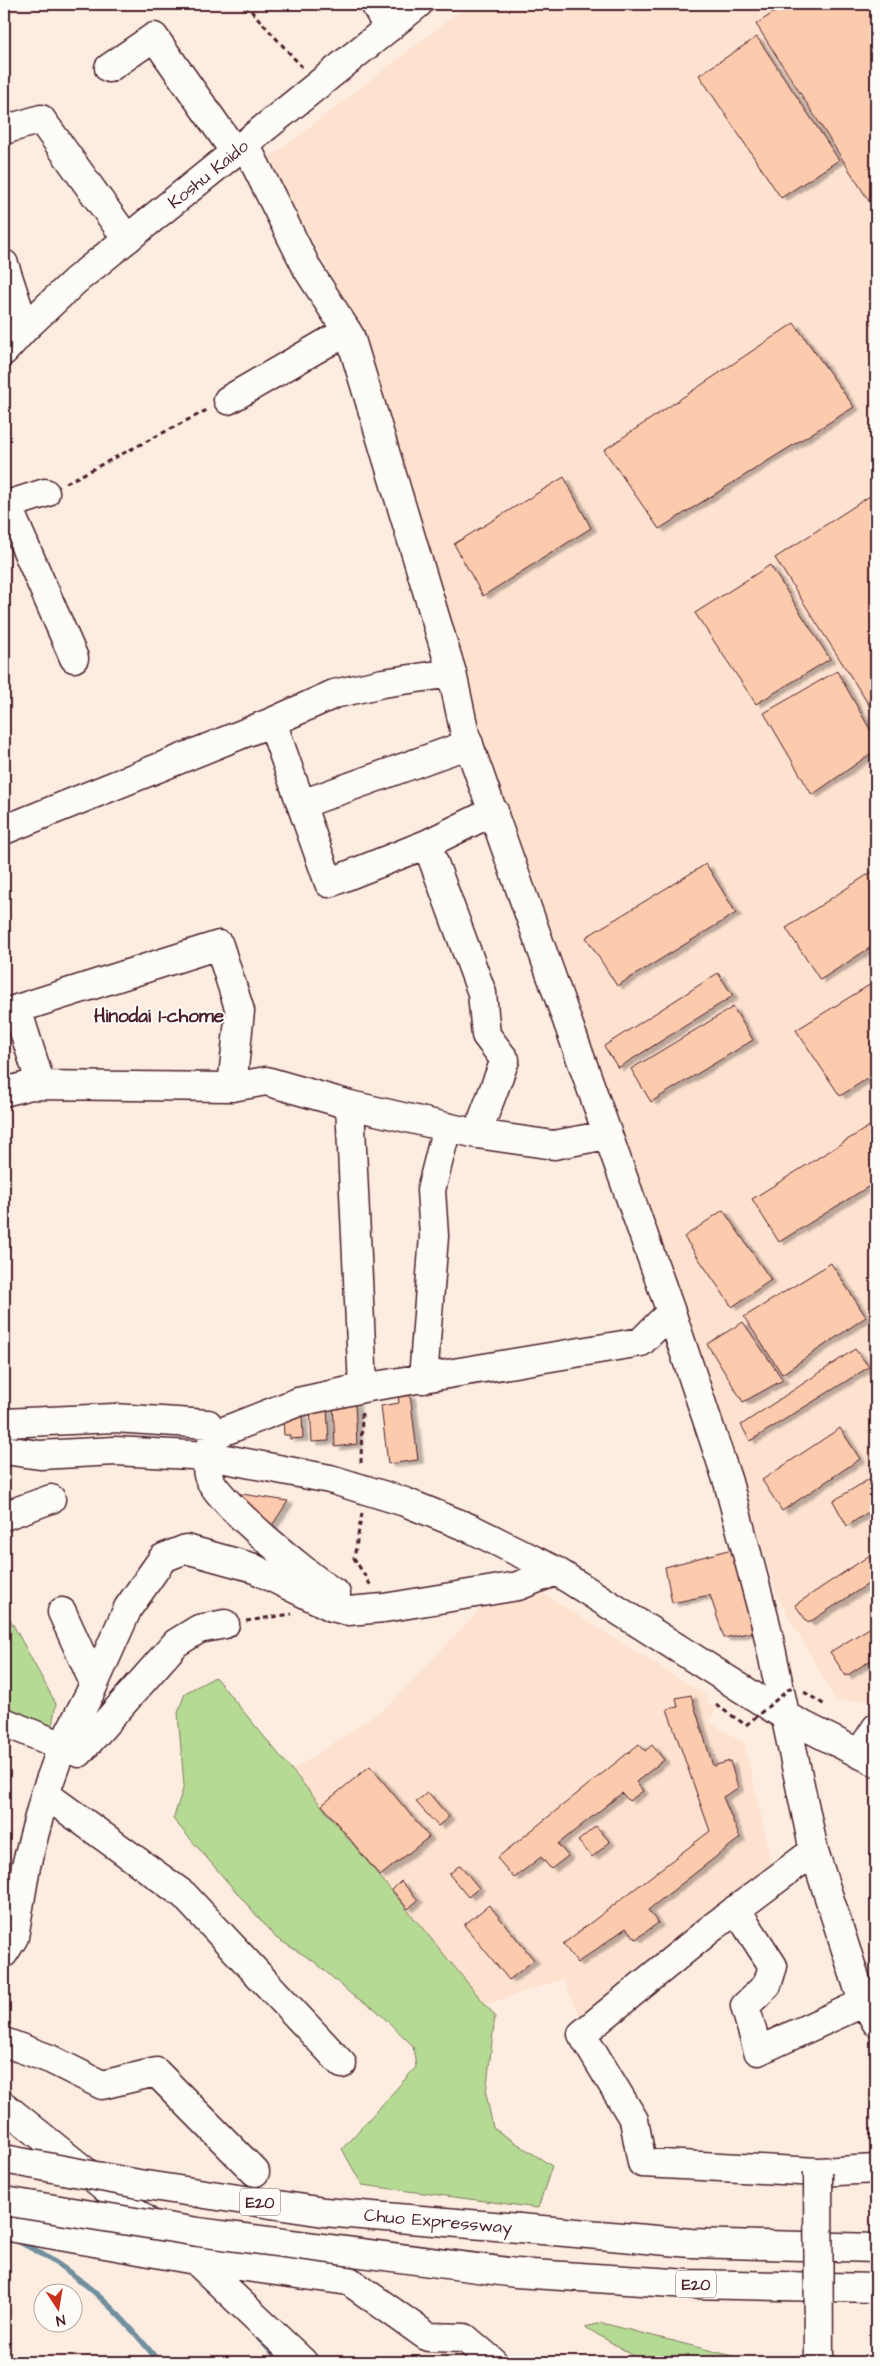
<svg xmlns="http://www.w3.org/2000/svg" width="880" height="2366" viewBox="0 0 880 2366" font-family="'Architects Daughter',sans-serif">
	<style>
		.built { fill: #fde2d0 }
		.green { fill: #b5da94; stroke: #807c60 }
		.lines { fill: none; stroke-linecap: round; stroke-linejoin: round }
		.stream { stroke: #728f9f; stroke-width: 5.5 }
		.building { fill: #fccaac; stroke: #4a1f2b; filter: url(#shadow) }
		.minor-casing { stroke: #4a1f2b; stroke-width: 31 }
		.major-casing { stroke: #4a1f2b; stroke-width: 31 }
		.highway-casing { stroke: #4a1f2b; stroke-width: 31 }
		.path { stroke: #4a1f2b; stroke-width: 3; stroke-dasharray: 5 4; stroke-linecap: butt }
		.minor { stroke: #fdfcf7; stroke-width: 28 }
		.major { stroke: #fdfcf7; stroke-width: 28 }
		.highway { stroke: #fdfcf7; stroke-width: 28 }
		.minor-bridge-casing { stroke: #4a1f2b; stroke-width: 31; stroke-linecap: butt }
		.highway-bridge-casing { stroke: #4a1f2b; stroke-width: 31; stroke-linecap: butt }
		.path-bridge { stroke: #4a1f2b; stroke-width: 3; stroke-dasharray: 5 4; stroke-linecap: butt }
		.minor-bridge { stroke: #fdfcf7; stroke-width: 28 }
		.highway-bridge { stroke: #fdfcf7; stroke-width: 28 }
		.labels { text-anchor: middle; stroke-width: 4; stroke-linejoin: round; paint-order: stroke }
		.shield { fill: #fdfcf7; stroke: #806168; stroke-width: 1 }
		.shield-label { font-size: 16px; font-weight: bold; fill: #4a1f2b }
		.street-label { font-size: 18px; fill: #4a1f2b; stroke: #fdfcf7 }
		.neighbourhood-label { font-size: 19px; font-weight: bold; fill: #4a1f2b; stroke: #fdfcf7 }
	</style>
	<defs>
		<filter id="shadow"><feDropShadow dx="5.5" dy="3" stdDeviation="1" flood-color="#0004"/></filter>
	</defs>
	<rect width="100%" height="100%" fill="#fdede0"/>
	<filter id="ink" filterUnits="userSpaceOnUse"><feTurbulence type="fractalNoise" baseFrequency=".02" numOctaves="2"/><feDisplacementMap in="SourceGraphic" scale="10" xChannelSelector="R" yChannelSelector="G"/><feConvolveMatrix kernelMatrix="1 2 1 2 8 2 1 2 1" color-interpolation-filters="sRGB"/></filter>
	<g filter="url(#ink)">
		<path class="built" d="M469,4h407v1696l-40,1 -59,-105 -25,-83 -135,-399 -138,-385 -117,-396 -94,-174z
			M544,1594l165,103 -3,6 12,6 -10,12 37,23 28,126 -192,149 -18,-40 -84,28 -190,-234 99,-67 100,-105z"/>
		<path class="green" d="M4,1614l6,5 46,85 -9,48 -43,-17z
			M215,1677l280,339 -9,77 7,35 59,38 -14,42 -176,-23 -20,-36 74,-82 -3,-21 -38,-37 -23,-14 -37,-33 -39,-24 -103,-119 11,-33 -6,-73 7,-20z
			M602,2323l154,39h-112l-59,-35z"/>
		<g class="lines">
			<path class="stream" d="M16,2240c61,30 101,69 143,122
				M259,2339l23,23"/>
		</g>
		<path class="building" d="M787,4h89v208l-120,-188z
			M757,37l82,123 -58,38 -82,-123z
			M794,323l60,84 -195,122 -55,-79z
			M564,477l27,51 -108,68 -29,-52z
			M876,492v224l-101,-158z
			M770,565l60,94 -74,45 -61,-91z
			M837,671l39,69v10l-64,45 -48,-82z
			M706,864l30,49 -119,73 -31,-49z
			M876,869v75l-56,36 -34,-52z
			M718,973l15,23 -115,72 -14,-22z
			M876,981v92l-36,23 -44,-66z
			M733,1007l20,33 -102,62 -20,-33z
			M876,1122v60l-97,60 -27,-43z
			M723,1210l48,70 -39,27 -48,-70z
			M831,1263l35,54 -84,57 -38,-57z
			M743,1322l40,58 -40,22 -36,-58z
			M855,1349l14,18 -119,74 -9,-16z
			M410,1394l8,66 -30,4 -7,-58 18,-3 -1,-8z
			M355,1402l2,42 -22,3 -2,-44z
			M327,1408l2,33 -17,1 -2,-33z
			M302,1413l1,25 -13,1v-4h-6l-1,-16z
			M840,1428l20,31 -78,52 -20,-31z
			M876,1475v32l-29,19 -14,-25z
			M235,1493l53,8 -17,26z
			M732,1549l21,83 -29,6 -14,-43 -38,8 -7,-36z
			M876,1551v28l-68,44 -13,-18z
			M876,1624v33l-30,19 -16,-24z
			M691,1695l22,71 17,-5 8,27 -15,9 17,41 -92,72 10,13 -22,16 -10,-11 -49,35 -14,-19 147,-113 -43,-122 11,-2 -2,-9z
			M639,1744l6,7 7,-6 12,15 -28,22 7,9 -14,10 -7,-8 -64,51 10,12 -17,13 -10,-12 -27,21 -17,-20z
			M370,1766l59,71 -49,39 -58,-71z
			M428,1792l21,25 -11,9 -22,-24z
			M596,1826l14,16 -18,15 -14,-16z
			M460,1865l19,23 -11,9 -19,-23z
			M401,1881l17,19 -10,9 -16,-19z
			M489,1905l45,55 -25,20 -45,-55z"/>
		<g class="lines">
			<g class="minor-casing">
				<path id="minor" d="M375,4l13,24
					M109,68l45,-31 81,115
					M4,130l37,-11 86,120
					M245,144l63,126 42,66 102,337 13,61 206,578 57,170 38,143 48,226 46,142 16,29
					M4,264l21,64
					M228,400l119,-69
					M7,505l67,153
					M4,506l41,-13
					M272,722l57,161 98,-39 67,-33
					M302,804l167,-60
					M4,830l268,-108 62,-28 49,-11 69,-10
					M427,844l55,149 4,42 19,25 -28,74
					M17,1009l24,76
					M4,1013l215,-68 21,66 -8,76
					M4,1092l27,-7 201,2 34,-6 84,24 127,29 77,11 53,-10
					M350,1105l13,283
					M423,1379l11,-143 -3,-46 16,-63
					M4,1423l110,-5 94,6c12,21 -5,31 0,51 6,25 104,104 128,119
					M214,1435l84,-33 65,-14 278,-46 30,-30
					M4,1450l36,5 75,-4 95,5 120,23 75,23 67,27 84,42 229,145 91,46
					M4,1516l47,-17
					M62,1612l32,71
					M4,1722l75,31 97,-110 23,-14 26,-5
					M859,1754l17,-26
					M45,1794l139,101 158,169
					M814,1851l-101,76 -131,107 52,86 8,43 176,9 58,-3
					M736,1909l37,57 -6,19 -22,21 13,45 107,-49
					M4,1953l10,-16 12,-71 19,-72 17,-47 28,-54 38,-85 35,-50 23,-9 65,18 81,40 16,4 36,-3 134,-22 38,-15
					M4,2042l46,17 52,26 54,-13 99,100
					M4,2106l154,124
					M4,2226l191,34 154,21 79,56 37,1 28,24
					M192,2257l111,105"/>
			</g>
			<g class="major-casing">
				<path id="major" d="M4,351l21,-23 50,-47 343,-277"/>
			</g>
			<g class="highway-casing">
				<path id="highway" d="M519,2228l172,15 185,5
					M516,2273l173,11 187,4"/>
			</g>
			<path class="path" d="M245,4l57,63
				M66,483l141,-73
				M361,1463l1,-52
				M362,1513l-8,45 17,28
				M246,1621l46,-7
				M804,1692l21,13
				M716,1705l30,20"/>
			<use href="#minor" class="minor"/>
			<use href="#major" class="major"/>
			<use href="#highway" class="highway"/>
			<g class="minor-bridge-casing">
				<path id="minor-bridge" d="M818,2172l1,190"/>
			</g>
			<g class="highway-bridge-casing">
				<path id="highway-bridge" d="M4,2159l135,25 185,28 195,16
					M4,2201l194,31 318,41"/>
			</g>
			<path class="path-bridge" d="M746,1725l48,-40"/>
			<use href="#minor-bridge" class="minor-bridge"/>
			<use href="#highway-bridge" class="highway-bridge"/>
		</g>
	</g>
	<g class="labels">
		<g class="shield">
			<rect x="240" y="2188.5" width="40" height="27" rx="4"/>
			<rect x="676" y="2270.5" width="40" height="27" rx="4"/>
		</g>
		<g class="shield-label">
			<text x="260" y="2208">E20</text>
			<text x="696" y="2290">E20</text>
		</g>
		<g class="street-label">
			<text transform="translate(208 174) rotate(-39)" y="6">Koshu Kaido</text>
			<text transform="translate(438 2221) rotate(5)" y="6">Chuo Expressway</text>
		</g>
		<g class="neighbourhood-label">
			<text x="159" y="1022">Hinodai 1-chome</text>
		</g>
	</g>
	<rect width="880" height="2366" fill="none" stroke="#fdfcf7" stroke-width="20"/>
	<rect x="10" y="10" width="860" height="2346" fill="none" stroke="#4a1f2b" stroke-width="2" filter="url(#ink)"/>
	<g transform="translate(58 2308) rotate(168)"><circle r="24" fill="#fdfcf7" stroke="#b5a4a5"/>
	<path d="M0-4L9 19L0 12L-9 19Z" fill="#c8321e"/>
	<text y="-8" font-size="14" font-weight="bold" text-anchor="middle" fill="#4a1f2b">N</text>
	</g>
</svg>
